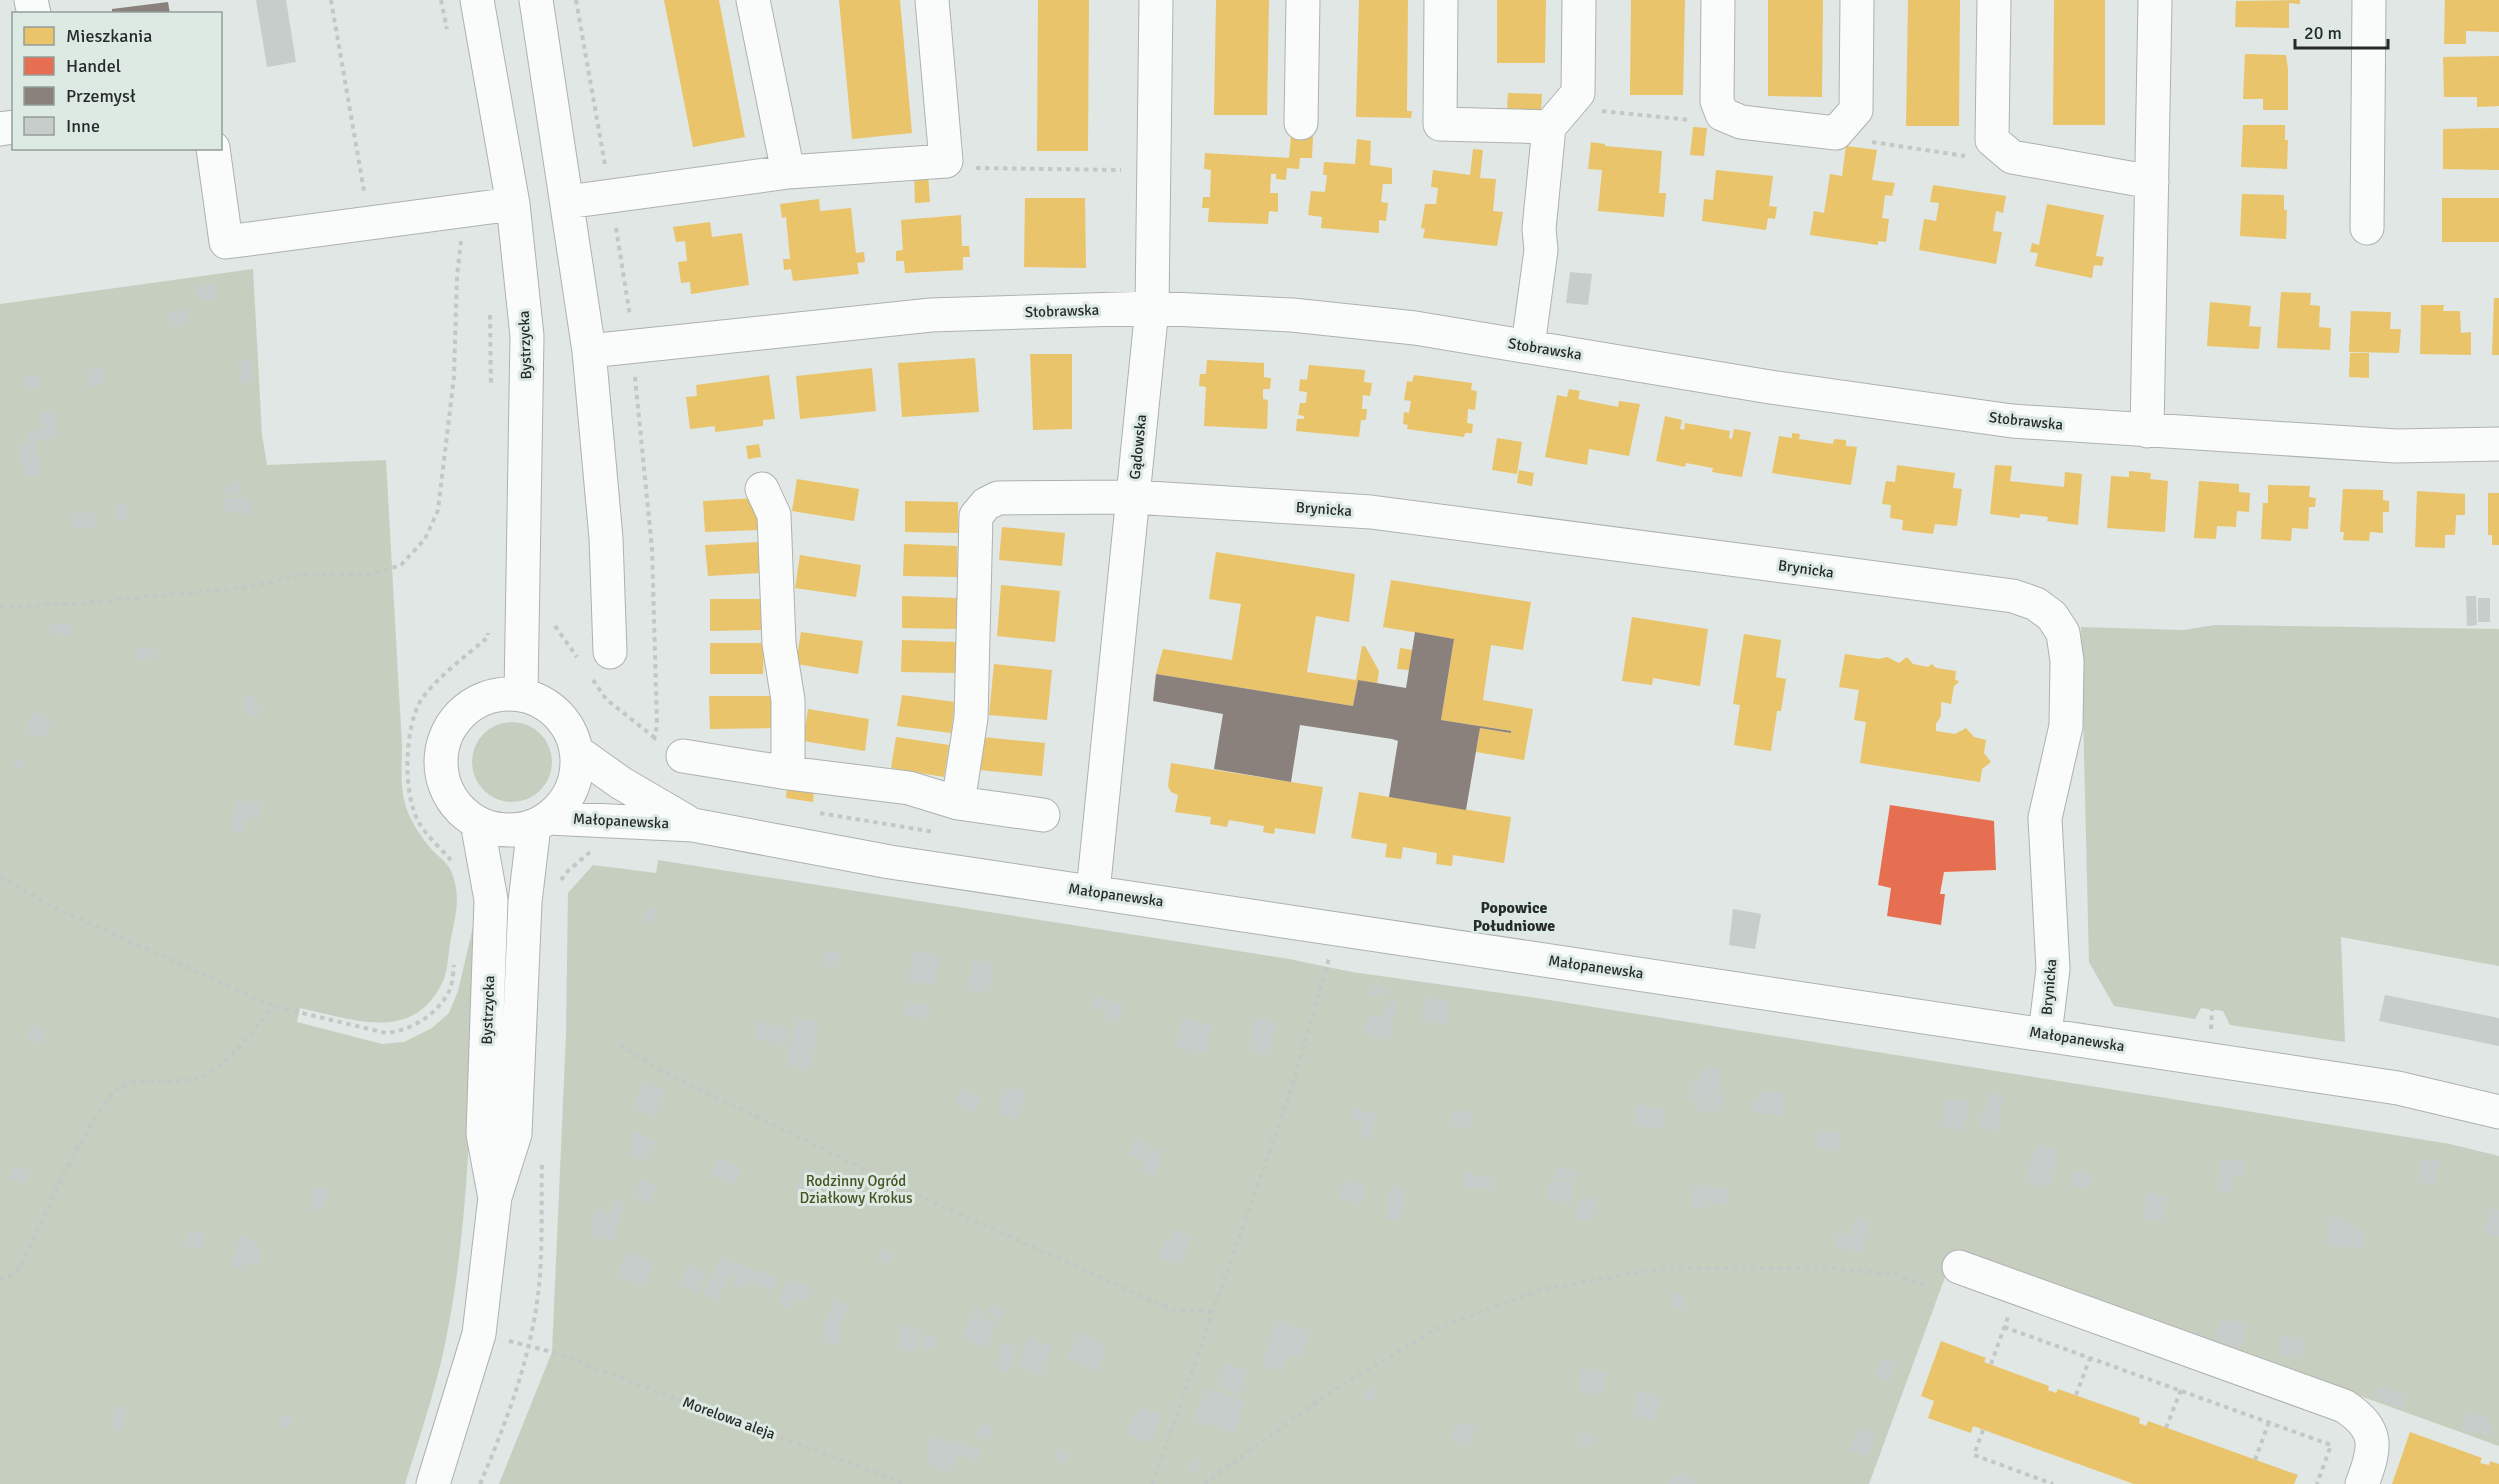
<svg xmlns="http://www.w3.org/2000/svg" width="2499" height="1484" viewBox="0 0 2499 1484" font-family="Signika,sans-serif">
	<style>
		.green { fill: #c6cec0 }
		.homes { fill: #e9c46a }
		.shops { fill: #e76f51 }
		.industry { fill: #8a817c }
		.building { fill: #c7cdcb }
		.lines { fill: none; stroke-linecap: round; stroke-linejoin: round }
		.minor-casing { stroke: #adb2b0; stroke-width: 35 }
		.path { stroke: #c4c7c6; stroke-width: 4; stroke-dasharray: 4.5 4.5; stroke-linecap: butt }
		.minor { stroke: #fafbfb; stroke-width: 33 }
		.labels { text-anchor: middle; stroke-width: 6; stroke-linejoin: round; paint-order: stroke }
		.street-label { font-size: 15px; fill: #262b29; stroke: #ddeae4 }
		.park-label { font-size: 15px; fill: #475421; stroke: #ddeae4 }
		.neighbourhood-label { font-size: 16px; font-weight: bold; fill: #262b29; stroke: #ddeae4 }
	</style>
	<rect width="100%" height="100%" fill="#e0e7e4"/>
	<path class="green" d="M253,269l9,166 5,30 119,-5 16,286c-1,44 -3,61 25,98 7,10 20,17 24,27 11,24 4,48 -1,72 -2,13 -2,29 -8,40 -29,61 -91,36 -142,25l-3,14 85,22 22,-2 28,-14 17,-15 9,-22 18,-77c-5,144 -2,293 -32,435 -10,45 -25,90 -39,135h-405v-1180z
		M2215,625l284,4v337l-158,-29 4,105 -115,-17 -7,-14 -22,-3 -6,11 -81,-13 -25,-44 -8,-335 102,3z
		M472 762a40 40 0 1 1 80 0a40 40 0 1 1-80 0Z
		M658,860l631,99 63,13 191,27 623,99 284,46 49,12v290l-544,-196 -86,234h-1370l53,-132 14,-318 2,-141 25,-28 63,8z"/>
	<path class="homes" d="M664,0h55l26,137 -52,10z
		M839,0h61l12,133 -60,6z
		M1038,0h51l-1,151h-51z
		M1216,0h53l-2,115h-53z
		M1359,0h49l-1,111h5l-1,7 -55,-1z
		M1497,0h49l-1,63h-48z
		M1631,0h54l-2,95h-53z
		M1768,0h55l-1,97 -54,-1z
		M1908,0h52l-1,126h-53z
		M2054,0h51v125h-52z
		M2300,0v4l-11,-1v25l-54,-1 1,-26z
		M2445,0h54v32l-33,-1v13h-22z
		M2245,54l41,1 2,14v41h-25v-11h-20z
		M2499,56v50l-22,1v-10h-33l-1,-40z
		M1508,93l34,1 -1,17 -34,-1z
		M2243,125h42v15h3l-1,29 -46,-2z
		M1693,127l14,1 -3,28 -14,-1z
		M2490,128h9v42l-56,-1v-40z
		M1291,135l22,1 -1,22h-12l-1,11 -12,-1 -1,12 -10,-1v-5h-5l-1,19h8v19l-9,-1 -1,13 -60,-2 1,-14h-7l1,-11h7l1,-27 -7,-1 1,-16 84,5z
		M1357,139l14,2 -1,24 22,3v16h-9l-2,18 7,1 -2,18 -7,-1v13l-58,-5 1,-11 -14,-2 3,-24 14,1 2,-17h-4l1,-13 31,2z
		M1591,142l14,2v2l57,5 -3,42h7l-2,24 -66,-6 4,-41 -14,-1z
		M1846,146l31,4 -5,30 23,3 -3,13 -7,-1 -3,23 7,1 -3,23 -8,-1v4l-68,-10 4,-24 10,2 6,-39 12,2z
		M1473,149l10,1 -3,28 16,1 -3,32 10,1 -6,34 -74,-8 2,-9 -4,-1 4,-24h11l2,-16 -7,-1 2,-17 37,5z
		M1716,170l57,6 -4,30 8,1 -2,12 -7,-1 -2,12 -64,-9 2,-22 9,1z
		M928,174l2,28 -15,1 -1,-28z
		M1933,185l73,11 -3,17 -7,-2 -3,20 9,1 -6,32 -77,-14 5,-31 12,2 3,-18 -9,-1z
		M2242,194l42,1v15h3l-1,29 -46,-3z
		M1025,198h60l1,70 -62,-1z
		M2442,198h57v44h-57z
		M819,199l1,12 31,-3 5,45 8,-1 1,10 -8,1 2,11 -66,7 -2,-12 -7,1 -1,-11h7l-4,-42 -4,1 -2,-14z
		M2047,204l57,11 -8,41 8,1 -2,9 -8,-1 -2,13 -57,-12 3,-13 -8,-1 2,-9 7,2z
		M961,215l1,31h7l1,11h-7v13l-58,3 -1,-12h-8v-10l7,-1 -2,-30z
		M710,222l2,15 30,-4 7,52 -58,9 -1,-12 -9,1 -3,-21 9,-1 -2,-20 -9,1 -3,-15z
		M2281,292l30,1 -1,12 10,1 -1,21 12,1 -1,22 -53,-2z
		M2494,298h5v57h-7z
		M2210,302l41,4 -2,20 12,1 -2,22 -52,-3z
		M2421,305h23l-1,6h17l1,22 10,-1v23l-51,-1z
		M2351,311l40,1 -1,17h11l-2,24 -50,-1z
		M2350,353h19v25l-20,-1z
		M1030,354h42v75l-39,1z
		M975,358l4,54 -77,5 -4,-54z
		M1207,360l57,3v14l7,1 -1,11h-7v10l5,1 -1,29 -63,-3 2,-39 -7,-1 1,-12h6z
		M1309,365l56,5 -1,12 8,1 -2,13 -7,-1 -1,14h5l-1,11h-5l-2,17 -63,-6 1,-12h7v-3l-6,-1 2,-12h6l1,-11 -8,-1 1,-12 7,1z
		M872,368l4,43 -76,8 -4,-43z
		M769,375l6,44 -12,1v6l-48,6v-6l-25,3 -4,-32 11,-1 -1,-11z
		M1414,375l58,8 -1,7 6,1 -2,19 -7,-1 -1,14 6,1 -1,9h-7l-1,4 -57,-8 1,-4 -5,-1 1,-12 5,1 2,-12 -7,-1 3,-19 5,1z
		M1569,389l11,2 -2,8 40,8 1,-6 21,3 -11,52 -40,-7 -2,16 -42,-8 12,-62 10,2z
		M1665,416l17,4 -2,9 4,1 1,-7 45,8 -1,7 3,1 2,-10 17,3 -9,45 -30,-5 1,-4 -27,-5 -1,4 -29,-6z
		M1792,433l8,1 -1,5 34,5 1,-5 12,1v6l11,1 -6,38 -79,-12 7,-37 13,2z
		M1497,438l25,4 -5,32 -25,-4z
		M759,444l2,13 -13,2 -2,-13z
		M1897,465l58,8 -2,15 9,1 -5,37 -22,-2 -2,10 -16,-2 -15,-2 1,-10 -13,-2 1,-13 -9,-1 4,-23 9,1z
		M1995,465l17,1 -2,15 54,6 1,-15 17,2 -4,51 -31,-4 1,-4 -15,-2 -13,-1v4l-30,-4z
		M1519,470l15,3 -2,13 -15,-3z
		M2129,471l22,2 -1,6 18,2 -3,51 -58,-4 4,-52 18,1z
		M797,479l62,10 -5,32 -62,-10z
		M2199,481l40,3v8l11,1 -1,19 -12,-1 -1,16 -19,-1 -1,13 -22,-1z
		M2268,485l42,1 -1,11 7,1 -1,9h-6l-1,22 -16,-1 -1,13 -30,-2 2,-36h5z
		M2343,489l40,1v10l6,1v11h-6v21l-13,-1 -1,9 -26,-1 1,-8h-4z
		M2417,491l48,3v21h-9l-1,20h-10v13l-30,-1z
		M2488,493h11v52h-7v-10h-4z
		M757,498l2,32 -54,2 -2,-31z
		M905,501l53,1v31l-53,-1z
		M1002,527l63,6 -3,33 -63,-6z
		M759,542l2,31 -53,3 -3,-31z
		M904,544l53,2v31l-54,-1z
		M1216,552l139,22 -6,48 -33,-6 -9,56 49,8 6,-34h3l14,25 -2,13 -19,-4 -5,26 -197,-32 7,-25 69,11 9,-56 -32,-5z
		M800,555l61,10 -5,32 -61,-9z
		M1391,580l140,22 -8,48 -32,-5 -8,55 50,9 -9,51 -48,-8 4,-24 31,5v-2l-70,-11 13,-81 -71,-12z
		M1001,585l59,6 -5,51 -58,-6z
		M902,596l55,2 -1,31 -54,-1z
		M710,599h54v31l-54,1z
		M1632,617l76,12 -8,57 -47,-8 -1,7 -30,-4z
		M801,632l62,9 -5,33 -62,-10z
		M1744,634l37,6 -5,37 10,2 -5,32h-4l-6,40 -37,-6 6,-40 -7,-1z
		M902,640l54,2 -1,31 -54,-1z
		M710,643h54l-1,31h-53z
		M1400,648l13,2 -3,20 -13,-1z
		M1845,654l34,5 8,-2 12,6 8,-6 6,7 15,3 4,-3 4,4 20,3 -1,8 4,3 -5,4 -3,18 -10,-2v14l-5,8v7l19,3 11,-6 8,9 12,3 -2,13 7,9 -9,7 -2,13 -120,-19 6,-41 -12,-2 5,-30 -20,-3z
		M994,664l58,6 -5,50 -58,-5z
		M902,695l53,7 -4,31 -54,-7z
		M709,696h64v32l-63,1z
		M808,709l61,10 -4,32 -62,-10z
		M896,737l53,8 -5,32 -53,-9z
		M982,737l63,6 -3,33 -63,-6z
		M1171,763l152,24 -8,47 -40,-6 -1,6 -11,-2 1,-6 -35,-6 -2,7 -17,-3 1,-7 -36,-5 3,-17 -7,-3 -3,-6z
		M787,787l27,4 -1,11 -27,-4z
		M1359,792l152,25 -7,46 -51,-8 -1,11 -16,-2 1,-11 -34,-6 -2,12 -16,-2 2,-13 -36,-6z
		M1941,1341l45,17 -2,4 65,24 -1,4 8,3 2,-4 82,29 -1,5 7,3 2,-5 150,54 -4,9h-160l-161,-58 -2,7 -43,-15 6,-17 -13,-5z
		M2410,1432l72,26 -2,5 9,2 1,-4 9,3v20h-107z"/>
	<path class="shops" d="M1890,805l104,16 2,49 -52,2 -4,22h5l-4,31 -54,-9 4,-28 -13,-3z"/>
	<path class="industry" d="M168,2l2,12h-58v-5z
		M1415,632l39,7 -13,81 70,11v2l-31,-5 -14,82 -77,-13 9,-56 -6,-2 -92,-14 -9,57 -77,-13 9,-55 -70,-13 3,-27 197,32 5,-26 48,8z"/>
	<path class="building" d="M256,0h30l10,62 -29,5z
		M1570,272l22,2 -4,31 -22,-2z
		M216,283l2,15 -21,3 -2,-14z
		M187,308l3,15 -19,4 -3,-15z
		M251,360l4,20 -14,3 -4,-21z
		M103,368l1,17 -14,2 -2,-17z
		M40,376l1,13 -16,1 -1,-13z
		M55,410l3,28 -29,2 -1,-10 15,-1 -2,-18z
		M35,440l6,35 -17,3 -5,-34z
		M235,482l6,1 -1,9h-5v4l-11,-1 1,-10 10,1z
		M225,497l26,3 -1,14 -27,-2z
		M116,503h11v17h-11z
		M94,512l1,15 -22,2 -1,-15z
		M2466,596h10l1,29 -10,1z
		M2478,598h12v24h-12z
		M71,622l2,12 -22,2 -2,-11z
		M158,647v12l-20,1 -1,-12z
		M243,695h11l1,12 5,-1 1,9 -16,1z
		M32,712l20,5 -5,21 -20,-5z
		M17,757l10,5 -5,9 -9,-5z
		M237,800l18,4v-4l8,2 -4,18 -12,-3 -4,16 -13,-3z
		M646,907l12,1 -1,14 -12,-1z
		M1733,909l28,5 -6,35 -26,-4z
		M914,950l26,5 -5,31 -27,-5z
		M826,951l13,2 -2,15 -13,-2z
		M973,961l21,3 -5,30 -21,-4z
		M1371,985l20,3 -1,7 -10,-1 -1,3 -10,-2z
		M2385,995l114,23v28l-120,-25z
		M1095,996l12,3 -3,12 -12,-4z
		M1425,996l25,4 -4,25 -25,-4z
		M1108,1000l16,4 -4,14 -2,-1 -1,5 -12,-3z
		M906,1001l25,6 -3,13 -25,-6z
		M1390,1001l6,1 -6,37 -26,-4 3,-20 17,3 2,-11 3,1z
		M795,1018l24,4 -8,47 -24,-4z
		M1182,1018l30,7 -6,29 -30,-6z
		M1255,1018l21,4 -6,33 -21,-3z
		M758,1021l31,7 -4,17 -31,-6z
		M31,1025l14,4 -4,15 -14,-4z
		M1701,1068l20,2 -3,22 5,1 -2,19 -13,-2 2,-11h-3l-2,13 -9,-1 1,-9 -8,-1 3,-19 7,1z
		M644,1082l22,9 -12,26 -21,-9z
		M1012,1087l14,4 -7,27 -22,-5 7,-25 7,2z
		M960,1089l20,6 -4,17 -20,-5z
		M1759,1092l27,2 -1,21 -35,-3 1,-10h7z
		M1988,1092l15,2 -4,38 -20,-3 2,-16 4,1z
		M1946,1098l23,4 -5,30 -23,-4z
		M1636,1105l29,3 -2,21 -29,-3z
		M1354,1108l23,6 -6,25 -12,-3 3,-13 -11,-3z
		M1451,1111h20l-1,17 -20,-1z
		M1818,1130l22,2 -2,19 -22,-2z
		M636,1131l21,11 -10,19 -18,-6 6,-13 -4,-1z
		M1135,1138l13,5 -6,17 -13,-5z
		M2037,1145l21,4 -7,39 -25,-6 6,-29 3,1z
		M1149,1148l14,4 -8,24 -14,-4z
		M720,1158l22,9 -8,19 -22,-10z
		M2422,1158l17,3 -5,24 -17,-3z
		M2219,1160l26,1 -1,15 -10,-1v18h-16z
		M12,1166l18,4 -3,12 -17,-4z
		M806,1167l23,11 -10,22 -23,-10z
		M1556,1167l21,4 -2,11 -21,-4z
		M2073,1170l20,4 -3,15 -20,-4z
		M1465,1172l30,7 -2,11 -30,-4z
		M641,1179l15,6 -7,18 -16,-3z
		M1344,1180l22,5 -5,20 -22,-6z
		M1550,1180l23,3 -3,21 -23,-4z
		M1693,1186l36,3 -1,15 -19,-2 -1,6 -17,-1z
		M313,1187l14,2 -3,22 -14,-2z
		M1390,1187l15,2 -4,31 -15,-2z
		M2148,1192l19,5 -5,25 -19,-4z
		M1581,1196l16,3 -5,23 -16,-4z
		M614,1199l9,2 -8,40 -25,-5 6,-27 15,4z
		M2489,1208l10,2v26l-15,-4z
		M2329,1216l15,3v4l10,1v5l11,1 -3,20 -37,-6z
		M1856,1217l14,3 -8,34 -27,-6 2,-14 14,3z
		M1175,1229l17,7 -12,30 -22,-9 8,-19 5,2z
		M188,1230l16,3 -2,16 -17,-2z
		M240,1236l15,5 6,12 -4,12 -12,-3 -3,7 -10,-4z
		M880,1248l14,5 -5,12 -13,-6z
		M627,1252l27,10 -9,25 -27,-10z
		M720,1257l57,21 -5,12 -24,-9 -4,9 -12,-5 3,-8 -6,-3 -11,26 -14,-5z
		M687,1265l19,8 -8,20 -18,-8z
		M787,1278l25,10 -5,13 -11,-3 -4,11 -14,-6z
		M1673,1293l13,2 -2,14 -13,-2z
		M835,1298l14,7 -12,29 3,2 -5,11 -15,-6 5,-12 -2,-1z
		M992,1304l13,5 -4,11 -13,-5z
		M974,1307l11,5 -2,7 13,5 -9,24 -25,-10z
		M2222,1319l11,4v-4l15,5 -8,24 -25,-8z
		M1276,1321l35,10 -9,28 -14,-5 -5,18 -21,-7z
		M904,1324l17,6 -8,24 -17,-6z
		M1077,1332l21,8 -1,3 10,4 -10,25 -29,-14z
		M922,1334l14,3 -3,13 -14,-4z
		M2281,1336l24,4 -4,19 -23,-5z
		M1029,1338l23,8 -10,29 -24,-8z
		M1004,1342l14,6 -11,25 -11,-5 3,-7 -2,-1z
		M1882,1357l14,6 -6,18 -15,-5z
		M1225,1363l23,8 -8,23 -24,-8z
		M1582,1368l24,5 -4,22 -24,-4z
		M1372,1386l6,9 -11,8 -6,-8z
		M1205,1387l39,14 -10,32 -40,-13z
		M2379,1387l27,7 -3,14 -26,-9z
		M1638,1391l23,5 -5,25 -23,-5z
		M116,1405l12,4 -7,22 -12,-4z
		M1141,1407l20,8 -10,28 -21,-8 2,-3 -6,-1 7,-17 5,2z
		M2465,1412l25,4 -1,8 5,1 -2,10 -30,-5z
		M281,1414l12,2 -2,12 -12,-3z
		M1456,1422l20,6 -6,19 -19,-6z
		M982,1423l13,6 -7,12 -12,-6z
		M1858,1428l18,7 -8,22 -18,-7z
		M1582,1433l15,5 -2,5 -4,-1 -3,8 -11,-4z
		M931,1435l50,14 -3,12 -21,-6 -5,17 -25,-7 4,-13 -5,-1z
		M1058,1449l12,4 -4,11 -11,-4z
		M1196,1457l7,6 -9,11 -7,-5z
		M1685,1472l12,12h-30l8,-9 3,2z"/>
	<g class="lines">
		<g class="minor-casing">
			<path id="minor" d="M31,0l3,14
				M477,0l36,204 14,132 -6,358
				M536,0l53,351 17,187 4,114
				M753,0l35,172
				M1441,0l-1,124 109,3 29,-34 1,-93
				M1718,0l-1,101 5,13 19,8 95,11 20,-23 1,-110
				M1994,0l-2,140 20,17 140,25
				M1301,123l2,-123
				M0,129l14,-2
				M213,148l13,94 287,-38
				M567,202l221,-30 158,-11 -14,-161
				M2367,228l2,-228
				M1528,346l13,-96 -2,-21 10,-102
				M589,351l342,-36 221,-7 140,7 123,13 355,59 242,34 384,25 103,-2
				M2147,431l8,-431
				M762,489l12,26 5,129 9,56v73l121,15 49,15 85,12
				M441 762a68 68 0 1 1 136 0a68 68 0 1 1-136 0Z
				M576,751l45,32 65,38
				M683,756l105,17
				M958,803l13,-85 5,-202 10,-12 12,-6 135,-1 238,15 642,84 23,8 16,12 11,17 4,28 -1,65 -21,92 8,151 -8,65
				M549,818l144,7 197,37 1508,226 101,24
				M477,822l14,78 -8,234 11,59
				M1093,892l59,-584 4,-308
				M1959,1267l385,139c36,23 32,42 18,78
				M433,1484l46,-150 16,-137 20,-63 10,-232 9,-76"/>
		</g>
		<path class="path" d="M331,0l33,191
			M441,0l6,29
			M576,0l29,165
			M1602,111l88,9
			M1872,142l93,14
			M976,168l145,2
			M616,228l14,88
			M490,315l1,70
			M635,377l17,172 5,176 -3,15
			M0,607l84,-4 167,-16 46,-12h74l30,-10 24,-26 13,-29 16,-133 3,-101 4,-35
			M555,626l22,31
			M593,680l13,19 49,39
			M820,813l114,19
			M451,860c-11,-12 -25,-25 -33,-39 -15,-28 -14,-93 3,-121 15,-22 46,-45 67,-63v-4
			M0,876l49,29 224,101 113,27c25,-2 54,-20 64,-44 3,-7 3,-17 4,-24
			M561,880l7,-9 22,-19
			M2211,1029l1,-20
			M620,1045l39,24 247,121 265,119 42,3
			M0,1279l7,-1 12,-9c15,-31 77,-172 102,-182 20,-10 46,-5 68,-7 33,-3 64,-50 84,-74
			M2004,1327l327,118 -14,39
			M509,1341l43,11 354,132
			M1991,1364l17,-47
			M2076,1395l14,-37
			M2166,1428l15,-38
			M1983,1430l-9,25 79,29
			M2255,1460l14,-38
			M480,1484c27,-63 52,-129 59,-198 4,-41 2,-84 3,-125
			M1152,1484l138,-391 39,-135
			M1204,1484l123,-90 109,-65 103,-39 117,-21h183l55,5 32,12"/>
		<use href="#minor" class="minor"/>
	</g>
	<g class="labels">
		<g class="street-label">
			<text transform="translate(1062 311) rotate(-2)" y="5">Stobrawska</text>
			<text transform="translate(525 345) rotate(-92)" y="5">Bystrzycka</text>
			<text transform="translate(1545 349) rotate(9)" y="5">Stobrawska</text>
			<text transform="translate(2026 421) rotate(6)" y="5">Stobrawska</text>
			<text transform="translate(1138 447) rotate(-84)" y="5">Gądowska</text>
			<text transform="translate(1324 509) rotate(4)" y="5">Brynicka</text>
			<text transform="translate(1806 569) rotate(8)" y="5">Brynicka</text>
			<text transform="translate(621 821) rotate(3)" y="5">Małopanewska</text>
			<text transform="translate(1116 895) rotate(8)" y="5">Małopanewska</text>
			<text transform="translate(1596 967) rotate(8)" y="5">Małopanewska</text>
			<text transform="translate(2049 987) rotate(-85)" y="5">Brynicka</text>
			<text transform="translate(488 1010) rotate(-88)" y="5">Bystrzycka</text>
			<text transform="translate(2077 1039) rotate(9)" y="5">Małopanewska</text>
			<text transform="translate(729 1418) rotate(20)" y="5">Morelowa aleja</text>
		</g>
		<g class="park-label">
			<text x="856" y="1186">Rodzinny Ogród<tspan x="856" dy="17">Działkowy Krokus</tspan></text>
		</g>
		<g class="neighbourhood-label">
			<text x="1514" y="913">Popowice<tspan x="1514" dy="18">Południowe</tspan></text>
		</g>
	</g>
	<rect x="12" y="12" width="210" height="138" fill="#ddeae4" stroke="#949e99" stroke-width="1.5"/>
	<rect x="24" y="27" width="30" height="18" fill="#e9c46a" stroke="#949e99" stroke-width="1.5"/>
	<text x="66" y="42" font-size="18" fill="#262b29">Mieszkania</text>
	<rect x="24" y="57" width="30" height="18" fill="#e76f51" stroke="#949e99" stroke-width="1.5"/>
	<text x="66" y="72" font-size="18" fill="#262b29">Handel</text>
	<rect x="24" y="87" width="30" height="18" fill="#8a817c" stroke="#949e99" stroke-width="1.5"/>
	<text x="66" y="102" font-size="18" fill="#262b29">Przemysł</text>
	<rect x="24" y="117" width="30" height="18" fill="#c7cdcb" stroke="#949e99" stroke-width="1.5"/>
	<text x="66" y="132" font-size="18" fill="#262b29">Inne</text>
	<path d="M2295 39v9h93v-9" fill="none" stroke="#262b29" stroke-width="3"/>
	<text x="2304" y="39" font-size="18" fill="#262b29" stroke="#ddeae4" stroke-width="4.5" paint-order="stroke">20 m</text>
</svg>
